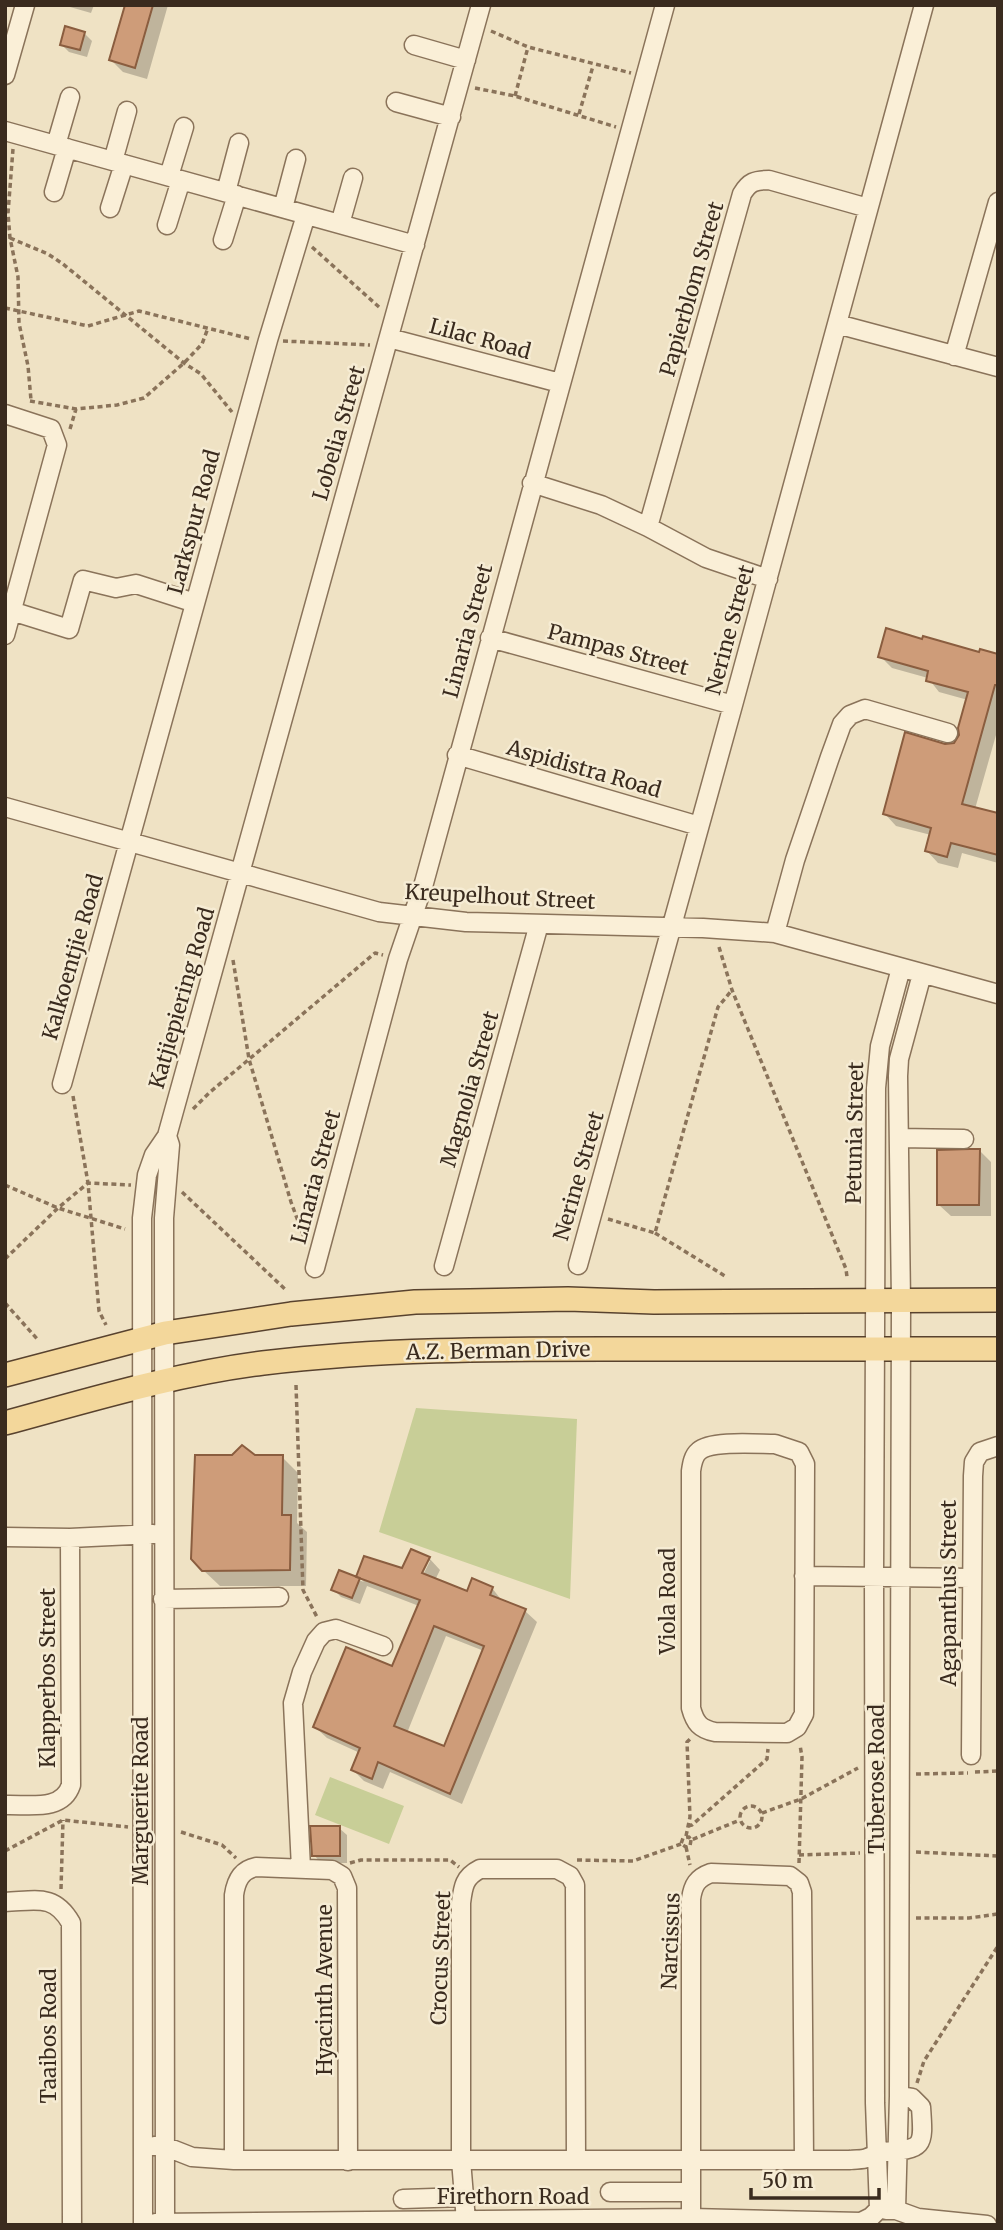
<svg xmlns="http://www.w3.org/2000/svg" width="1003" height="2230" viewBox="0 0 1003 2230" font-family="Merriweather,serif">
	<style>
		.green { fill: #c8ce97 }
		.shadow { fill: #0003; fill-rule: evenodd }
		.building { fill: #ce9c79; stroke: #8a5d3f; stroke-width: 2; fill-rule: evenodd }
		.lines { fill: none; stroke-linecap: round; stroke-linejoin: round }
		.minor-casing { stroke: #8a735a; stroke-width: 21 }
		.major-casing { stroke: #58422e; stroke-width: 26 }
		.path { stroke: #8a735a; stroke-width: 3.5; stroke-dasharray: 5 3.5; stroke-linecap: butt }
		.minor { stroke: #faefd7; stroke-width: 18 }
		.major { stroke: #f3d79b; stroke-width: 23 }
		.labels { text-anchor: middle; stroke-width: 5; stroke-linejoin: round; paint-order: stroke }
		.street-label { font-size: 21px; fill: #3a2b1e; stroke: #f6ecd4 }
	</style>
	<rect width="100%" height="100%" fill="#efe2c4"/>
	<path class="green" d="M416,1408l161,11 -7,180 -191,-67z
		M330,1777l74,29 -15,38 -74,-29z"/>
	<path class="shadow" d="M63,5h31l-3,8z
		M123,5h45l-21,74 -24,-7 -12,-12 15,-52z
		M84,33l8,8 -5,16 -18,-5 -7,-7z
		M887,631l111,26v71l-23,81 23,6v48l-36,-10 -4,15 -20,-5 -11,-12 4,-16 -35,-9 -11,-12 60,-68 10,-1 6,-9 7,-36 -29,-8 -11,-14 -36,-10 -12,-12z
		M979,1150l12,12v54h-40l-12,-11z
		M254,1457h28l16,16 -1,50 10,9 -1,54h-86l-17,-16z
		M429,1558l11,12 -5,10 33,13 24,-5 11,14 22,9 12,11 -75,182 -72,-32 -7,17 -19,-8 -11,-11 7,-17 -33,-15 -12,-11 78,-58 26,-63 -52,-20 -7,18 -19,-7 -8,-8 7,-16 24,9 -6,-6 45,-6zM426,1561h4l-10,20 -3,-1zM446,1636l38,15 -39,97 -38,-15z
		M339,1828l8,7v28h-26l-7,-8z"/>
	<path class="building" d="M125,5h28l-18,63 -26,-8z
		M65,26l20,6 -5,18 -20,-5z
		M886,628l36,11 1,-3 56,16 1,-3 18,5v31h-3l-33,119 36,9v42l-47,-12 -4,14 -22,-6 6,-23 -48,-14 22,-82 40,12 9,-1 5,-8 -1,-7 10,-36 -42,-11 2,-10 -50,-14z
		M970,1149h10l-1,56h-42v-55z
		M242,1445l13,10h28l-1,60h9l-1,55 -88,1 -11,-12 4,-104h37z
		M411,1549l19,8 -8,16 45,18 5,-13 21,9 -3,8 36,14 -76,185 -72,-32 -6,17 -21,-9 9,-22 -47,-21 33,-80 46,19 28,-66 -64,-23 8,-21 38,12zM434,1626l50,20 -40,100 -50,-20z
		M339,1570l21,8 -8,20 -21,-8z
		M310,1826h30v30h-28z"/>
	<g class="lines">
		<g class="minor-casing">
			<path id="minor" d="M414,45l52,15
				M5,75l20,-70
				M396,102l55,15
				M5,131l410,114
				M56,145l14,-48
				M113,161l14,-50
				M169,176l15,-49
				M54,192l13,-44
				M226,192l13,-49
				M110,208l14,-44
				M283,208l13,-49
				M340,224l13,-46
				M167,225l14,-45
				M223,240l14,-45
				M837,324l161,43
				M389,338l171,45
				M954,356l44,-154
				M5,414l46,15 6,16 -52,190
				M532,483l69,22 47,22 58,31 62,21
				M648,527l94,-333c7,-12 13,-14 27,-14l99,28
				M5,609l64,20 14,-49 33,8 20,-4 59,19
				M490,638l243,67
				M457,755l242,71
				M5,807l374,105 87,10 237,6 72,5 223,61
				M775,933l20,-73 35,-103 12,-33 8,-9 15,-6 83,24
				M62,1084l206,-744 38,-125
				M899,1138l65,1
				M578,1265l155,-560 191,-700
				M444,1266l95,-342
				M315,1268l83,-309 26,-76 241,-878
				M775,1444l24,8 6,12 -1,250 -7,13 -10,6 -72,-1c-15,-3 -20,-9 -24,-24v-237c1,-7 2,-15 8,-20 12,-11 59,-7 76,-7z
				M5,1537l65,1 83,-4
				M804,1576l167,2
				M163,1599l116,-2
				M971,1755l2,-279 1,-14 6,-10 18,-6
				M5,1805c24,-1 57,7 66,-20l-1,-247
				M301,1868l-8,-165 9,-31 14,-31 8,-9 12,-3 47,17
				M5,1902c30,-1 49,-9 66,21l1,302
				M154,2146h10l28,11 42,3h616c6,-1 12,0 17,-2 6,-2 9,-5 15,-6 42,-3 42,-4 39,-45l-9,-9 -13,-2
				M234,2160v-265c2,-14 7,-25 22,-28l76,3 10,6 5,12 1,273
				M610,2192h81
				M403,2199l61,-2
				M879,2209l-4,-106 -1,-528 2,-487 4,-42 21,-78
				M886,2210h10l22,8 69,7
				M896,2210l3,-114 2,-794 -3,-226 1,-17 23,-85
				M691,2218v-319c2,-14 6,-21 20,-26l79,3 9,7 3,9 2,268
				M466,2221l-5,-61v-257c2,-16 3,-26 19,-34h77l13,7 5,9 1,274
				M155,2223l536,-5 170,4 10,-5 8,-8
				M165,2223l-1,-1005 6,-73 -3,-9
				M143,2224l-1,-1006 5,-43 7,-20 13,-19 314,-1131"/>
		</g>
		<g class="major-casing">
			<path id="major" d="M5,1375l160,-42 126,-19 124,-12 153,-3 86,3 344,-2
				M5,1423c85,-23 170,-49 258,-60 122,-15 247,-14 370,-14 121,0 243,0 365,0"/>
		</g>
		<path class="path" d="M491,31l37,16 103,26
			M475,88l40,8 101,31
			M515,96l13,-49
			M579,114l14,-48
			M13,149l-5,64 2,25 8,39 1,46 9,43 3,34
			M10,238l38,16 15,10 121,99 17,11 31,38
			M312,247l67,60
			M5,308l83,18 51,-15 112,28
			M283,341l87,4
			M30,401l46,8
			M70,429l6,-20 41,-4 27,-7 40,-35 18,-19 6,-16
			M719,947l13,43 114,279 1,8
			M233,960l16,99 42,143 14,38
			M73,1096l15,87 11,128 7,14
			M193,1109l16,-16 166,-140 8,2
			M5,1185l53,23 67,21
			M182,1192l105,99
			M608,1219l47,14 63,-226 14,-17
			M655,1233l70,43
			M5,1259l53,-51 30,-25 43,2
			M5,1303l34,38
			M296,1385l7,205 14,27
			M975,1772l23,-1
			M916,1774l52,-1
			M740 1817a11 11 0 1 1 22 0a11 11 0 1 1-22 0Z
			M762,1813l39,-14 57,-31
			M688,1826l4,-1 75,-66 1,-10
			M181,1832l41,13 14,13
			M686,1836l4,-19 -3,-75 3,-3
			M691,1840l-1,6 -4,1 -5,-3 2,-6 6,-1 2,3 49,-20
			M686,1847l4,18
			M5,1851l58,-31 65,7
			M916,1852l82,4
			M799,1855l61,-2
			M577,1860l56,1 48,-17
			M350,1863l11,-3h89l9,7
			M799,1863l3,-106 -2,-12
			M61,1889l2,-69
			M916,1918h53l29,-4
			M917,2083l7,-22 74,-115"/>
		<use href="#minor" class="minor"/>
		<use href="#major" class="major"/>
	</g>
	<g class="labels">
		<g class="street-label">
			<text transform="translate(692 289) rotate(-74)" y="7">Papierblom Street</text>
			<text transform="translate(480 339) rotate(15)" y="7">Lilac Road</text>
			<text transform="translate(339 433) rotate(-74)" y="7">Lobelia Street</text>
			<text transform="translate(194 522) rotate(-75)" y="7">Larkspur Road</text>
			<text transform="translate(730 630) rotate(-75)" y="7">Nerine Street</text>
			<text transform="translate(468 631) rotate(-75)" y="7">Linaria Street</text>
			<text transform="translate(618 650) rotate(15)" y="7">Pampas Street</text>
			<text transform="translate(584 769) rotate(16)" y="7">Aspidistra Road</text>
			<text transform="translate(500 897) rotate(3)" y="7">Kreupelhout Street</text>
			<text transform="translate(73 957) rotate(-74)" y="7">Kalkoentjie Road</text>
			<text transform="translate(182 998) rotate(-74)" y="7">Katjiepiering Road</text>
			<text transform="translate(470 1089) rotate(-74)" y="7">Magnolia Street</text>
			<text transform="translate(855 1133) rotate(-89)" y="7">Petunia Street</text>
			<text transform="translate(579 1176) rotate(-74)" y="7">Nerine Street</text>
			<text transform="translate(316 1177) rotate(-75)" y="7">Linaria Street</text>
			<text transform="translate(498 1351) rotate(-1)" y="7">A.Z. Berman Drive</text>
			<text transform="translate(949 1593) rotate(-90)" y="7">Agapanthus Street</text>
			<text transform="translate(668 1601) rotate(-90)" y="7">Viola Road</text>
			<text transform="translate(48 1678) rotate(-90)" y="7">Klapperbos Street</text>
			<text transform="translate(877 1779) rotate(-90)" y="7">Tuberose Road</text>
			<text transform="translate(141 1801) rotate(-90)" y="7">Marguerite Road</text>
			<text transform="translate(671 1941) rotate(-88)" y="7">Narcissus</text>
			<text transform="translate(441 1958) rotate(-88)" y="7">Crocus Street</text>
			<text transform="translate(325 1990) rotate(-90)" y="7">Hyacinth Avenue</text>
			<text transform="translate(49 2036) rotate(-90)" y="7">Taaibos Road</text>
			<text x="513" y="2204">Firethorn Road</text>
		</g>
	</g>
	<rect width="1003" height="2230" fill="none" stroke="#3a2b1e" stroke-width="14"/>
	<path d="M751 2188v10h128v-10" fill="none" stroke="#3a2b1e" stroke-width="3.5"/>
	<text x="762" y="2188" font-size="21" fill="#3a2b1e" stroke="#f6ecd4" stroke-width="5" paint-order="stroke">50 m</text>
</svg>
